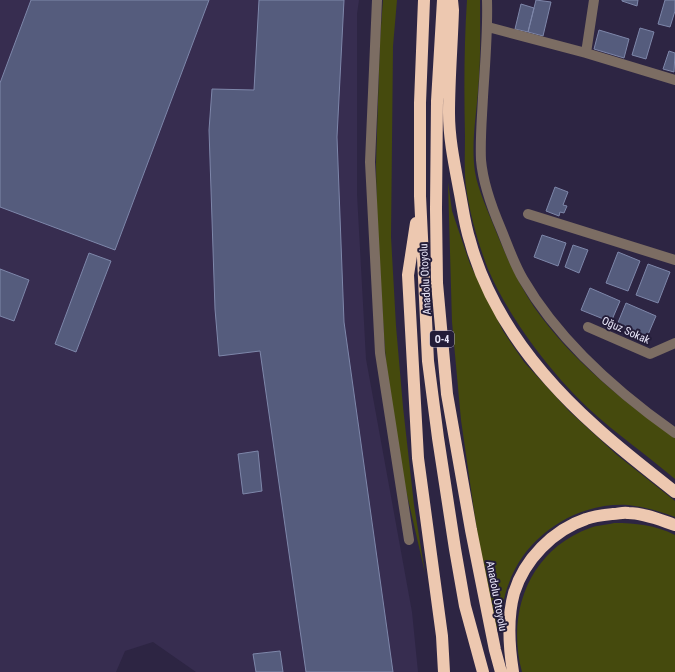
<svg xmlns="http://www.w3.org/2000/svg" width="675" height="672" viewBox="0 0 675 672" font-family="'Roboto Condensed',sans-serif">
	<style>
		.built { fill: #372d50 }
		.green { fill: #454a0d }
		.building { fill: #555c7d; stroke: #7e87aa }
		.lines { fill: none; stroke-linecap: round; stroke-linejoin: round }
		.minor { stroke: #7c6d63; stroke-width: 10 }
		.highway { stroke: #edc8b0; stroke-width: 12 }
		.labels { text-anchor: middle; stroke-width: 4; stroke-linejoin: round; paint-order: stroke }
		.shield { fill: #231c38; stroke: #aeaac0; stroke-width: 1 }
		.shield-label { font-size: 10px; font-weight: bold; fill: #eae7fa }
		.street-label { font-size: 11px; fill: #eae7fa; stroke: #231c38 }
	</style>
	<rect width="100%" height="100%" fill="#2d2543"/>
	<path class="built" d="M0,0h359l-2,14v180l9,165 46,253 6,60h-222l-43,-30 -28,9 -9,21h-116z"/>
	<path class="green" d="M383,0h14l-4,46 -2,191 5,89 7,81 11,98 11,68 -20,-87 -17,-99 -4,-51 -7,-113 -1,-59 4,-124z
		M467,0h13c0,30 1,61 -2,91 -2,26 -7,54 -3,81 3,18 13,39 20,57 11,27 23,54 39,78 37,53 89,94 141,131v41c-28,-24 -59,-45 -87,-71 -38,-36 -79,-90 -100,-139 -10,-26 -18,-54 -22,-82 -2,-16 -1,-34 -1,-51 -1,-45 -1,-91 2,-136z
		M448,182l4,29 18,53 33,67 21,31 45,49 48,44 58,46v16c-16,-6 -30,-10 -47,-12 -51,-3 -102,30 -119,78 -6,14 -7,30 -9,45h-5l-15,-76 -19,-132 -9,-98z
		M614,523c22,0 41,2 61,12v137h-153c-16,-59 7,-122 68,-144 7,-3 16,-3 24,-5z"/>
	<path class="building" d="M31,0h178l-94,250 -115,-43v-124z
		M259,0h85l-7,137 7,185 49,350h-87l-46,-321 -41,5 -4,-47 -6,-179 3,-41 42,1z
		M536,0l15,2 -8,34 -15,-4z
		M622,0h16l-1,6 -15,-5z
		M665,0h10v11l-5,16 -12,-3z
		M521,4l13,4 -6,24 -13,-3z
		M640,28l14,4 -8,27 -14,-4z
		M599,30l30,9 -5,19 -30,-9z
		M669,51l6,2 -1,19 -11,-3z
		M555,187l13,5 -5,13 4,1 -3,7 -4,-1 -1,4 -13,-5z
		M542,235l24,8 -8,23 -24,-9z
		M573,245l15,5 -9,23 -14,-6z
		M618,252l22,9 -12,30 -22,-8z
		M89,253l22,8 -35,91 -21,-8z
		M648,264l22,8 -12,31 -22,-8z
		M0,269l29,11 -15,41 -14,-5z
		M590,288l30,13 -9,21 -30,-12z
		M626,303l30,13 -9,21 -30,-12z
		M258,451l4,40 -19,3 -5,-40z
		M280,651l3,21h-27l-3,-18z"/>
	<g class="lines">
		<path class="minor" d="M377,0l-7,162 10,191 29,187
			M487,0c1,32 -2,64 -4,97 -1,21 -3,42 -2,63 2,24 11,48 20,69 7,17 13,35 22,50 36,62 94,113 152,154
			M488,27l98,26 89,27
			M586,53l8,-53
			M528,214l147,46
			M588,327l62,27 25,-11"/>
		<path class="highway" d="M424,0l-4,103v93l8,165 10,77 17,111 10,57 18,66
			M443,0l-6,101 -1,108 1,74 10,111 24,136 24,120 6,22
			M452,0l1,10c-1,34 -4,69 -4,103 0,27 6,54 11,81 3,16 5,32 10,47 20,73 70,136 126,186 25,23 53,44 79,65
			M416,223l-8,52 10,183 24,178 2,36
			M513,672c-4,-25 -6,-54 1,-79 10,-33 39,-63 72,-74 8,-3 18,-4 27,-5 5,0 10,-2 15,-1 16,0 32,7 47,12"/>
	</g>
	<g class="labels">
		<rect class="shield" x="430" y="331" width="24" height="16" rx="3"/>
		<g class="shield-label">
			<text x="442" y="343">O-4</text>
		</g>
		<g class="street-label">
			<text transform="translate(425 279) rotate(-93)" y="4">Anadolu Otoyolu</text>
			<text transform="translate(626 330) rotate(24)" y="4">Oğuz Sokak</text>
			<text transform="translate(497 596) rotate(79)" y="4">Anadolu Otoyolu</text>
		</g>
	</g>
</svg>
